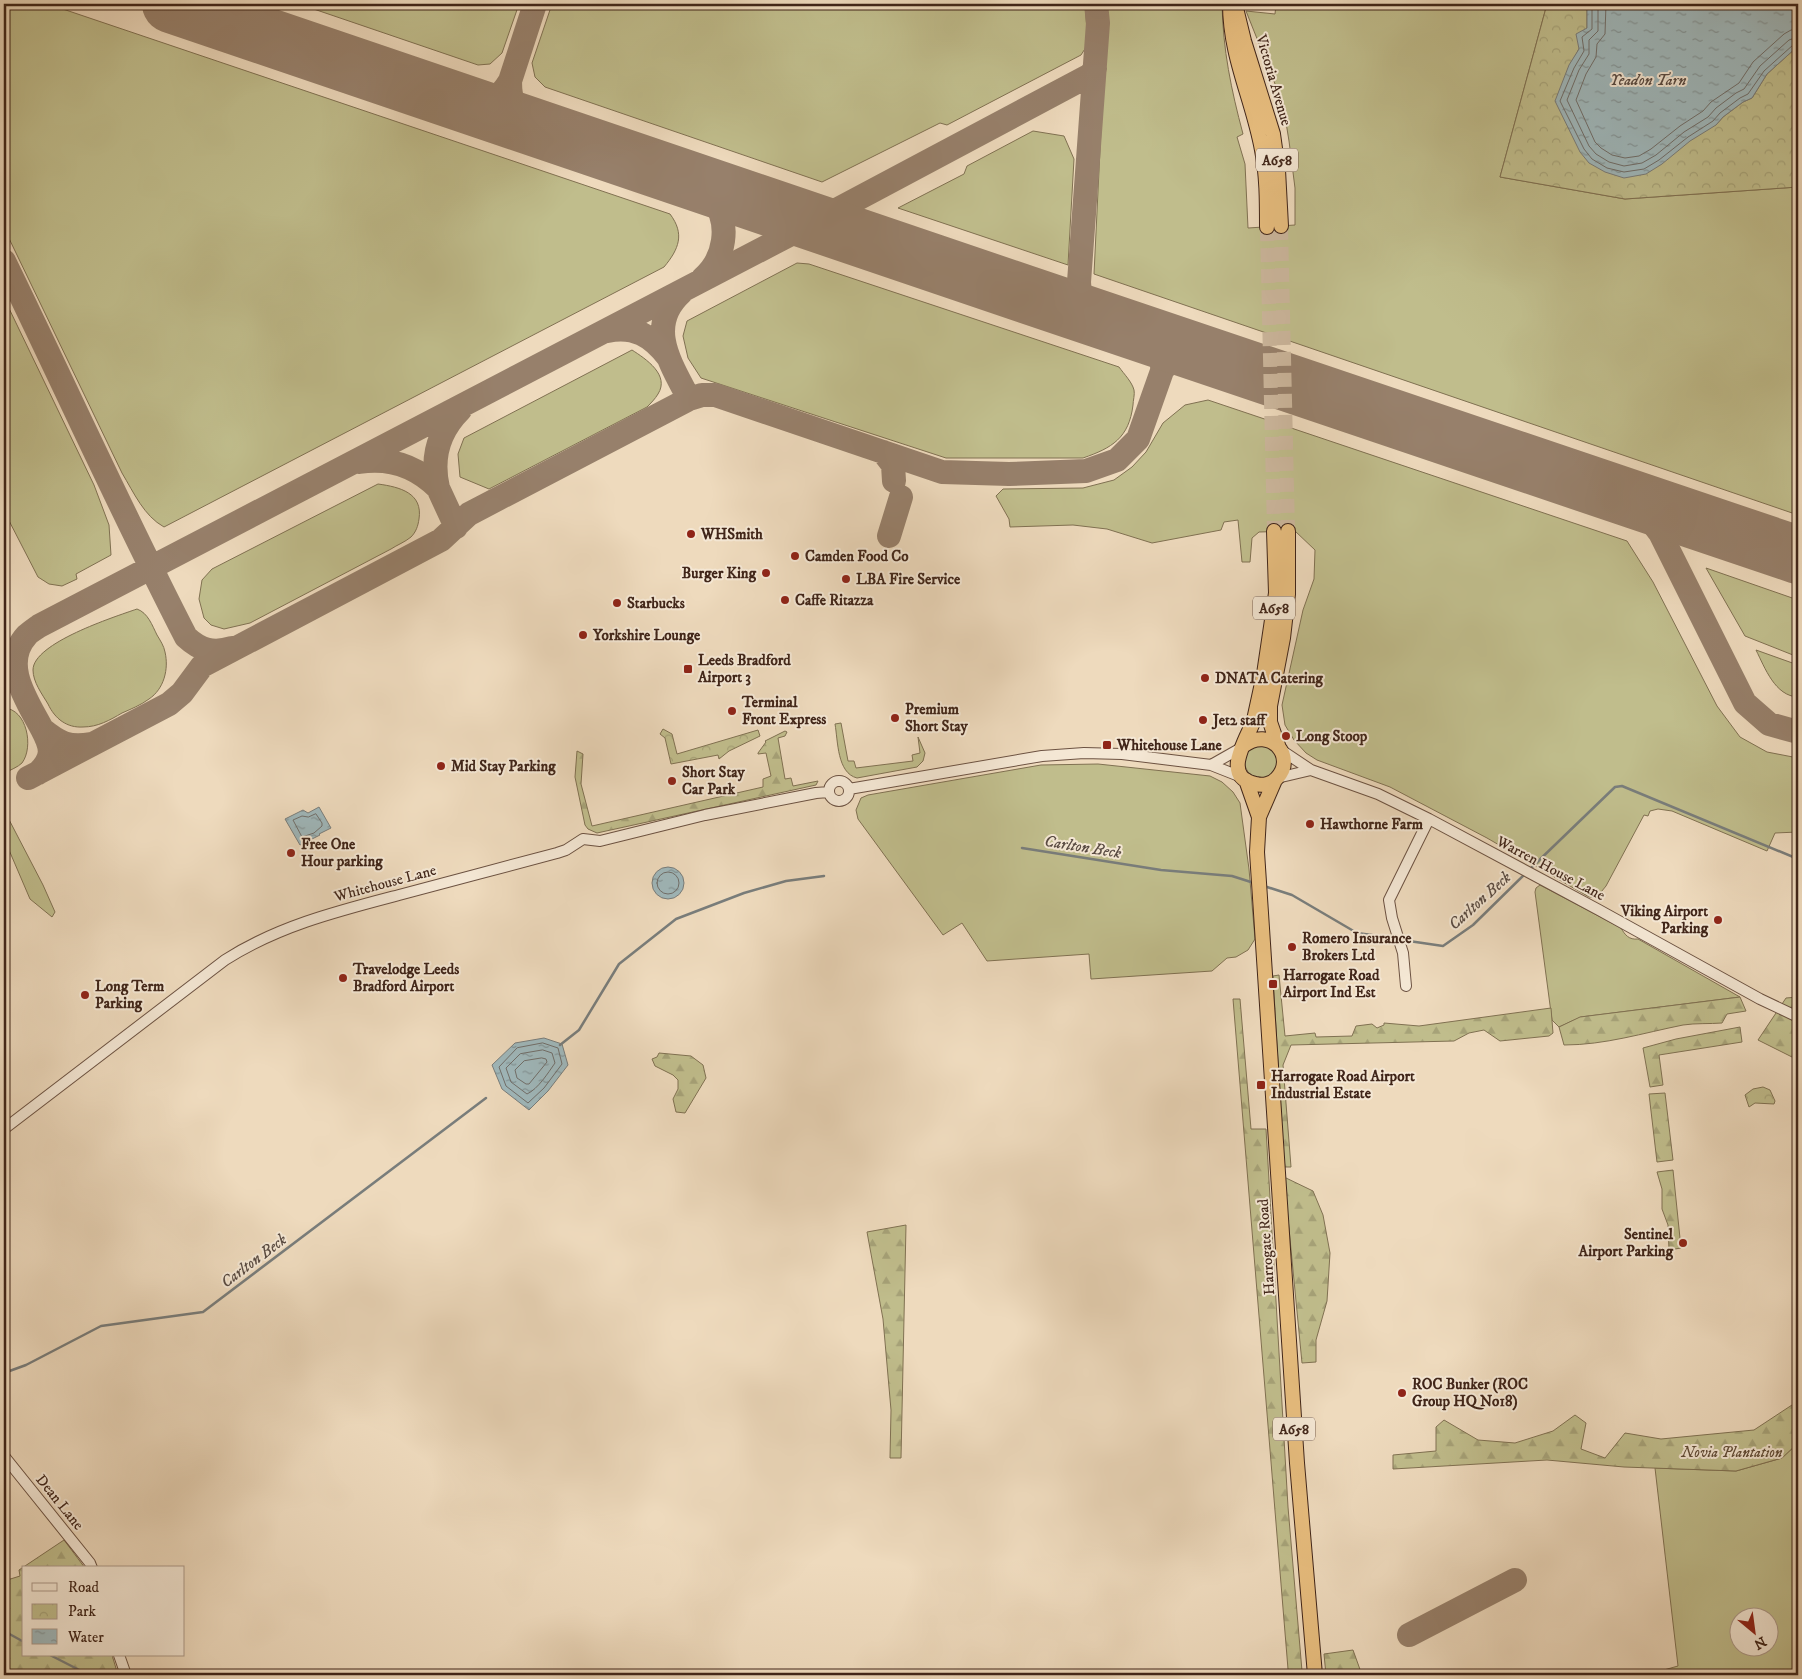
<svg xmlns="http://www.w3.org/2000/svg" width="1802" height="1679" viewBox="0 0 1802 1679" font-family="'IM FELL DW Pica',serif">
	<style>
		.grass { fill: #c0bd8c; stroke: #807152; fill-rule: evenodd }
		.forest { fill: url(#forest-firs); stroke: #807152 }
		.park { fill: url(#park-crowns); stroke: #807152 }
		.water { fill: url(#water-ripples); stroke: #797d7b }
		.lines { fill: none; stroke-linecap: round; stroke-linejoin: round }
		.shore { stroke: #706e6a; stroke-width: 1 }
		.stream { stroke: #797d7b; stroke-width: 2.5 }
		.taxiway { stroke: #97806b; stroke-width: 24 }
		.runway { stroke: #97806b; stroke-width: 58 }
		.highway-tunnel { stroke: #cbb69c; stroke-width: 14; stroke-dasharray: 14 7; stroke-linecap: butt }
		.minor-casing { stroke: #6c5242; stroke-width: 12 }
		.highway-casing { stroke: #402519; stroke-width: 16 }
		.minor { stroke: #f4e7d4; stroke-width: 10 }
		.highway { stroke: #e7bd7e; stroke-width: 14 }
		.poi-dot { fill: #8f2418; stroke: #f4e7d4; stroke-width: 2 }
		.labels { text-anchor: middle; stroke-width: 4; stroke-linejoin: round; paint-order: stroke }
		.shield { fill: #f4e7d4; stroke: #765f51; stroke-width: 1 }
		.shield-label { font-size: 14px; font-weight: bold; fill: #402519 }
		.street-label { font-size: 15px; fill: #402519; stroke: #f4e7d4 }
		.poi-label { font-size: 15px; font-weight: bold; fill: #402519; stroke: #f4e7d4; text-anchor: start }
		.park-label { font-size: 15px; font-style: italic; fill: #604b36; stroke: #f4e7d4 }
		.water-label { font-size: 16px; font-style: italic; fill: #584a42; stroke: #f4e7d4 }
	</style>
	<defs>
		<pattern id="forest-firs" width="22" height="20" patternUnits="userSpaceOnUse" patternTransform="scale(1.25)"><rect width="22" height="20" fill="#c0bd8c"/><path d="M5 1l3.5 6h-7zM16 11l3.5 6h-7z" fill="#a6a278"/></pattern>
		<pattern id="park-crowns" width="20" height="18" patternUnits="userSpaceOnUse" patternTransform="scale(1.25)"><rect width="20" height="18" fill="#c0bd8c"/><path d="M2 6a3 3 0 1 1 6 0M12 15a3 3 0 1 1 6 0" fill="none" stroke="#a6a278"/></pattern>
		<pattern id="water-ripples" width="26" height="14" patternUnits="userSpaceOnUse" patternTransform="scale(1.25)"><rect width="26" height="14" fill="#9fb8bc"/><path d="M2 4q2-2 4 0t4 0M15 11q2-2 4 0t4 0" fill="none" stroke="#839598"/></pattern>
	</defs>
	<rect width="100%" height="100%" fill="#eedabd"/>
	<filter id="stains"><feTurbulence type="fractalNoise" baseFrequency=".004" numOctaves="4"/><feColorMatrix values="0 0 0 0 .2 0 0 0 0 .09 0 0 0 0 .02 0 0 0 .5 -.17"/></filter>
	<radialGradient id="worn" r=".72"><stop offset=".6" stop-color="#630" stop-opacity="0"/><stop offset="1" stop-color="#630" stop-opacity=".3"/></radialGradient>
	<path class="grass" d="M4,4h44l622,210c15,20 9,35 -6,53l-500,260c-20,-11 -30,-34 -42,-54l-118,-245z
		M299,4h220l-17,49 -12,11 -12,1z
		M552,4h533l3,40 -7,11 -134,70 -7,-2 -118,59 -277,-95 -10,-10 -3,-14z
		M1104,4h118c1,46 9,85 21,130l-6,3 8,27 3,64 47,-3v-37l-6,-47 -6,-37 -37,-93 29,3 1,-10h271l-47,173 125,22 173,-12v328l-704,-241 12,-248z
		M1033,131l31,5 10,23 -6,106 -170,-57 66,-34 3,-8z
		M797,263l12,1 310,103c5,7 13,15 15,23 1,4 -1,11 -1,15 -4,33 -21,43 -50,53h-137l-245,-80 -13,-20 -5,-22 4,-15z
		M4,298l90,187 15,40 2,30 -35,19 1,5 -15,7 -13,-2 -11,-7 -34,-66z
		M632,350c14,9 38,25 26,44 -3,5 -7,9 -11,13l-158,82 -29,-12 -2,-23 6,-16z
		M1208,400l419,141 26,41 64,124 23,31 27,15 31,6v74l-23,1 -8,18 -95,-40 -14,-2 -8,2 -2,5 -4,-1 -38,71 -9,11h-8l-102,-59 -97,-51 -73,-27 -11,-7 -12,-13 -9,-15 -3,-20 21,-95 11,-31 1,-29 -20,-19 -36,1 -7,6 -2,24h-8l-4,-42 -14,2 -3,8 -69,13 -45,-14 -34,-4 -63,2 -1,-8 -13,-23 7,-7 80,-1 31,-8 18,-13 14,-15 17,-29 22,-18z
		M378,484c22,3 45,9 41,35 -1,7 -3,13 -8,18 -6,5 -14,8 -20,12l-141,74 -26,6 -13,-4 -7,-7 -5,-19 3,-19 10,-11z
		M1706,568l92,32v57l-53,-21z
		M137,609c11,4 15,16 20,26 3,5 7,11 8,17 4,17 -1,37 -16,47 -8,6 -18,10 -27,14 -12,7 -24,14 -39,14 -16,1 -28,-8 -35,-23 -6,-10 -15,-22 -15,-34 0,-27 81,-53 104,-61z
		M1756,650l42,15v32c-23,-1 -33,-29 -42,-47z
		M4,708c23,1 30,39 18,55 -4,4 -12,7 -17,10z
		M841,723l7,38h6l2,7 57,-7 -1,-6 8,-2 -2,-16 7,16 -2,8 -6,6 -60,11c-20,-5 -19,-37 -22,-54z
		M1256,746c14,-2 20,6 23,18l-9,14 -17,1c-10,-12 -14,-25 3,-33z
		M1098,764l112,12 12,6 11,10 7,11 9,66 6,70 -7,11 -12,7 -9,1 -15,13 -121,8 -2,-25 -102,7 -25,-38 -19,12 -85,-116 -2,-9 5,-12 7,-3 173,-30z
		M4,810l39,75 12,27 -3,5 -22,-18 -21,-49 -5,-4z
		M1540,885l81,43c4,7 8,12 17,11l102,58 -159,20 -22,10 -7,-7 -17,-128 1,-4z
		M1798,1443v232h-152l32,-9 -23,-198 81,3 46,-13zM1740,1616h30v30h-30z"/>
	<path class="forest" d="M785,731l2,1 -2,4 -7,2 7,41 6,-1 2,8 25,-5 -2,4 -219,48 -9,-4 -3,-4 -10,-48 2,-26 6,3 -2,30 11,42 171,-39v-8l8,-3 -5,-23 -8,1v-1l8,-11 -1,-1z
		M1279,975l6,61 30,-3 1,4 36,-1 4,-10 16,-2 5,4 7,-3v-2l35,3 132,-18 2,25 -4,3 -49,5 -16,-11 -15,3 -15,8 -163,4 -8,20 8,102h-7l-11,-191z
		M1740,997l6,14 -19,3 -5,9c-12,1 -26,0 -39,2 -40,8 -78,20 -119,20l-5,-18 21,-10z
		M1798,997v63l-40,-20 28,-42z
		M1233,999h7l11,130h15l22,378 14,164 -2,4h-15l3,-6z
		M1740,1027l2,15 -83,13 4,30 -13,2 -7,-39 33,-9z
		M659,1053l32,3 12,9 3,13 -21,35 -9,-1 -3,-13 5,-10v-9l-5,-5 -18,-9 -3,-7 5,-2z
		M1665,1093l8,67 -16,2 -8,-68z
		M1673,1170l8,78 -12,2 -1,-25 -6,-16v-20l-5,-17z
		M1284,1177l29,14 10,24 7,38 -3,48 -11,39v22l-14,1z
		M906,1225l-5,233h-11l1,-48 -8,-91 -16,-87z
		M1798,1399v44l-16,15 -46,13 -112,-4 -77,-7 -154,9v-14l43,-4v-24l8,-7 34,20 37,3 38,-12 22,-16 11,8 -5,26 24,9 20,-25 36,6 93,-9 41,-27z
		M64,1540l21,28h-61v87h88l6,20h-114v-94l16,-5 -1,-6z
		M1353,1650l9,25h-36l-2,-21z"/>
	<path class="park" d="M1547,4h40v24l-8,21 -11,20 148,56 7,-8 20,-15 9,-4 15,-24 31,-28v141l-173,12 -125,-22z
		M663,729l9,5 5,20 81,-24 2,6 -31,15 -10,8 -1,-4 -47,9 -6,-26 -5,-4z
		M1763,1087l7,3 5,11 -1,3 -19,-1 -6,4 -4,-12 8,-6z"/>
	<path class="water" d="M1587,4h211v42l-31,28 -15,24 -9,4 -20,15 -7,8 -26,16 -28,23 -16,10 -22,4 -19,-6 -16,-9 -9,-11 -25,-51 14,-36 10,-16 -3,-15 11,-6z
		M319,807l12,21 -12,6 1,1 -20,10 -15,-26 18,-9 5,3z
		M652 883a16 16 0 1 1 32 0a16 16 0 1 1-32 0Z
		M544,1038l18,6 6,21 -20,26 -19,19 -27,-21 -10,-24 23,-22z"/>
	<g class="lines">
		<path class="shore" d="M1592,4v25l-10,8 2,14 -10,17 -14,33 24,48 8,10 15,9 17,4 20,-3 15,-9 29,-23 25,-16 7,-8 20,-15 8,-4 16,-23 29,-26 5,-2
			M1598,4v27l-9,9v14l-10,16 -12,30 22,46 7,8 13,8 15,4 18,-3 14,-8 28,-23 24,-15 8,-9 20,-15 8,-4 16,-23 29,-26 9,-3
			M1606,4l-1,30 -8,10 -1,13 -10,17 -10,26 19,42 6,6 11,7 13,3 14,-2 12,-7 29,-23 23,-15 8,-9 28,-19 14,-21 31,-28 7,-4 7,-1
			M316,814l6,9v3l-8,7 -12,4 -9,-17 9,-4 6,1z
			M657 883a11 11 0 1 1 22 0a11 11 0 1 1-22 0Z
			M543,1043l15,5 4,16 -18,24 -16,15 -22,-17 -7,-19 18,-19z
			M543,1050l9,3 3,10c-7,10 -17,26 -28,31l-16,-12 -5,-14 14,-14z
			M542,1058l4,1 1,3 -18,22h-3l-9,-6 -2,-8 9,-9z"/>
		<path class="stream" d="M1022,848l139,22 71,6 22,7
			M1530,869l85,-82 7,-1 176,73
			M1264,886l28,9 65,38 37,5
			M1402,940l41,6 30,-21 53,-52
			M560,1045l19,-15 40,-66 57,-45 68,-26 42,-12 38,-5
			M4,1373l22,-8 75,-39 102,-14 283,-214
			M4,1631l20,11
			M50,1655l39,20"/>
		<path class="taxiway" d="M510,81l25,-77
			M464,102c23,3 34,-1 46,-21 0,24 6,34 27,46
			M688,179c9,6 18,12 25,20 18,25 12,60 -10,79
			M770,207c20,5 37,8 57,4
			M854,215c1,16 10,22 24,29
			M799,233c20,-3 36,-2 56,3
			M4,261c61,125 118,252 182,376 14,13 27,17 46,11
			M1079,282l19,-259 -2,-19
			M681,293c-36,33 -10,71 8,106
			M1028,295c24,4 35,10 51,-13 1,26 9,29 30,41
			M607,331c27,-6 45,5 61,26
			M1145,335c15,9 18,19 17,36 11,-17 21,-21 41,-17
			M883,452l10,13 1,16
			M359,462c31,-5 57,4 79,26 -7,-30 0,-56 22,-78
			M438,488l18,39
			M1601,488c24,12 44,24 59,45l85,170 24,21 29,8
			M889,536l12,-39
			M42,729c-14,-27 -42,-65 -15,-94 3,-3 8,-6 12,-9l775,-404 276,-147 5,-6
			M38,773c16,-16 14,-25 4,-44 17,14 27,19 49,15
			M28,778l141,-74 13,-11 20,-27 239,-126 28,-26 220,-115 13,-4h13l227,77 67,2 77,-3 31,-11 21,-21 24,-68
			M1409,1635l106,-55"/>
		<path class="runway" d="M171,4l857,291 770,260"/>
		<path class="highway-tunnel" d="M1281,226l7,305
			M1267,227l7,304"/>
		<g class="minor-casing">
			<path id="minor" d="M1281,750l30,20 67,24 51,25 170,91 161,89 38,18
				M1211,765l30,-17
				M1277,778l34,-8
				M829 791a10 10 0 1 1 20 0a10 10 0 1 1-20 0Z
				M849,789l193,-33 42,-3 38,1 89,11 33,13
				M1406,986l-3,-33 -11,-35 -3,-18 40,-81
				M4,1129l221,-169c53,-34 113,-49 174,-65 53,-14 105,-28 158,-42l9,-3 17,-11 17,2 105,-26 111,-22 13,-1
				M4,1456l86,107 2,5
				M119,1655l7,20"/>
		</g>
		<g class="highway-casing">
			<path id="highway" d="M1230,4c0,53 23,96 32,146 5,25 5,51 5,77
				M1235,4l9,37 29,93 5,36 3,56
				M1243,746c27,-21 54,11 34,32 -5,6 -14,8 -21,6 -36,-7 -9,-45 -2,-64l10,-46 12,-81 -2,-62
				M1279,748l-9,-26v-16l13,-68 5,-44v-63
				M1246,780l13,37
				M1275,780l-16,37 -2,35 40,611 18,212"/>
		</g>
		<use href="#minor" class="minor"/>
		<use href="#highway" class="highway"/>
	</g>
	<g class="poi-dot">
		<circle cx="691" cy="534" r="5"/>
		<circle cx="795" cy="556" r="5"/>
		<circle cx="766" cy="573" r="5"/>
		<circle cx="846" cy="579" r="5"/>
		<circle cx="785" cy="600" r="5"/>
		<circle cx="617" cy="603" r="5"/>
		<circle cx="583" cy="635" r="5"/>
		<rect x="683" y="664" width="10" height="10" rx="2.5"/>
		<circle cx="1205" cy="678" r="5"/>
		<circle cx="732" cy="711" r="5"/>
		<circle cx="895" cy="718" r="5"/>
		<circle cx="1203" cy="720" r="5"/>
		<circle cx="1286" cy="736" r="5"/>
		<rect x="1102" y="740" width="10" height="10" rx="2.5"/>
		<circle cx="441" cy="766" r="5"/>
		<circle cx="672" cy="781" r="5"/>
		<circle cx="1310" cy="824" r="5"/>
		<circle cx="291" cy="853" r="5"/>
		<circle cx="1718" cy="920" r="5"/>
		<circle cx="1292" cy="947" r="5"/>
		<circle cx="343" cy="978" r="5"/>
		<rect x="1268" y="979" width="10" height="10" rx="2.5"/>
		<circle cx="85" cy="995" r="5"/>
		<rect x="1256" y="1080" width="10" height="10" rx="2.5"/>
		<circle cx="1683" cy="1243" r="5"/>
		<circle cx="1402" cy="1393" r="5"/>
	</g>
	<g class="labels">
		<g class="shield">
			<rect x="1256" y="148.5" width="42" height="23" rx="4"/>
			<rect x="1253" y="596.5" width="42" height="23" rx="4"/>
			<rect x="1273" y="1417.5" width="42" height="23" rx="4"/>
		</g>
		<g class="shield-label">
			<text x="1277" y="165">A658</text>
			<text x="1274" y="613">A658</text>
			<text x="1294" y="1434">A658</text>
		</g>
		<g class="street-label">
			<text transform="translate(1274 80) rotate(74)" y="5">Victoria Avenue</text>
			<text transform="translate(1551 868) rotate(28)" y="5">Warren House Lane</text>
			<text transform="translate(385 883) rotate(-15)" y="5">Whitehouse Lane</text>
			<text transform="translate(1266 1247) rotate(-94)" y="5">Harrogate Road</text>
			<text transform="translate(60 1502) rotate(51)" y="5">Dean Lane</text>
		</g>
		<g class="poi-label">
			<text x="701" y="539">WHSmith</text>
			<text x="805" y="561">Camden Food Co</text>
			<text x="756" y="578" text-anchor="end">Burger King</text>
			<text x="856" y="584">LBA Fire Service</text>
			<text x="795" y="605">Caffe Ritazza</text>
			<text x="627" y="608">Starbucks</text>
			<text x="593" y="640">Yorkshire Lounge</text>
			<text x="698" y="665">Leeds Bradford<tspan x="698" dy="17">Airport 3</tspan></text>
			<text x="1215" y="683">DNATA Catering</text>
			<text x="742" y="707">Terminal<tspan x="742" dy="17">Front Express</tspan></text>
			<text x="905" y="714">Premium<tspan x="905" dy="17">Short Stay</tspan></text>
			<text x="1213" y="725">Jet2 staff</text>
			<text x="1296" y="741">Long Stoop</text>
			<text x="1117" y="750">Whitehouse Lane</text>
			<text x="451" y="771">Mid Stay Parking</text>
			<text x="682" y="777">Short Stay<tspan x="682" dy="17">Car Park</tspan></text>
			<text x="1320" y="829">Hawthorne Farm</text>
			<text x="301" y="849">Free One<tspan x="301" dy="17">Hour parking</tspan></text>
			<text x="1708" y="916" text-anchor="end">Viking Airport<tspan x="1708" dy="17">Parking</tspan></text>
			<text x="1302" y="943">Romero Insurance<tspan x="1302" dy="17">Brokers Ltd</tspan></text>
			<text x="353" y="974">Travelodge Leeds<tspan x="353" dy="17">Bradford Airport</tspan></text>
			<text x="1283" y="980">Harrogate Road<tspan x="1283" dy="17">Airport Ind Est</tspan></text>
			<text x="95" y="991">Long Term<tspan x="95" dy="17">Parking</tspan></text>
			<text x="1271" y="1081">Harrogate Road Airport<tspan x="1271" dy="17">Industrial Estate</tspan></text>
			<text x="1673" y="1239" text-anchor="end">Sentinel<tspan x="1673" dy="17">Airport Parking</tspan></text>
			<text x="1412" y="1389">ROC Bunker (ROC<tspan x="1412" dy="17">Group HQ No18)</tspan></text>
		</g>
		<g class="park-label">
			<text x="1732" y="1457">Novia Plantation</text>
		</g>
		<g class="water-label">
			<text x="1648" y="85">Yeadon Tarn</text>
			<text transform="translate(1083 846) rotate(9)" y="6">Carlton Beck</text>
			<text transform="translate(1479 900) rotate(-42)" y="6">Carlton Beck</text>
			<text transform="translate(253 1260) rotate(-37)" y="6">Carlton Beck</text>
		</g>
	</g>
	<rect width="1802" height="1679" fill="none" stroke="#eedabd" stroke-width="20"/>
	<rect x="5" y="5" width="1792" height="1669" fill="none" stroke="#402519" stroke-width="2.5"/>
	<rect x="10" y="10" width="1782" height="1659" fill="none" stroke="#402519"/>
	<rect x="22" y="1566" width="162" height="90" fill="#f4e7d4" stroke="#ac9989"/>
	<rect x="32" y="1583" width="25" height="8" fill="#f4e7d4" stroke="#ac9989"/>
	<text x="68" y="1592" font-size="15" fill="#402519">Road</text>
	<rect x="32" y="1604" width="25" height="15" fill="url(#park-crowns)" stroke="#ac9989"/>
	<text x="68" y="1616" font-size="15" fill="#402519">Park</text>
	<rect x="32" y="1629" width="25" height="15" fill="url(#water-ripples)" stroke="#ac9989"/>
	<text x="68" y="1642" font-size="15" fill="#402519">Water</text>
	<g transform="translate(1754 1632) rotate(151)"><circle r="24" fill="#f4e7d4" stroke="#ac9989"/>
	<path d="M0-4L9 19L0 12L-9 19Z" fill="#8f2418"/>
	<text y="-8" font-size="14" font-weight="bold" text-anchor="middle" fill="#402519">N</text>
	</g>
	<rect width="100%" height="100%" filter="url(#stains)"/>
	<rect width="100%" height="100%" fill="url(#worn)"/>
</svg>
